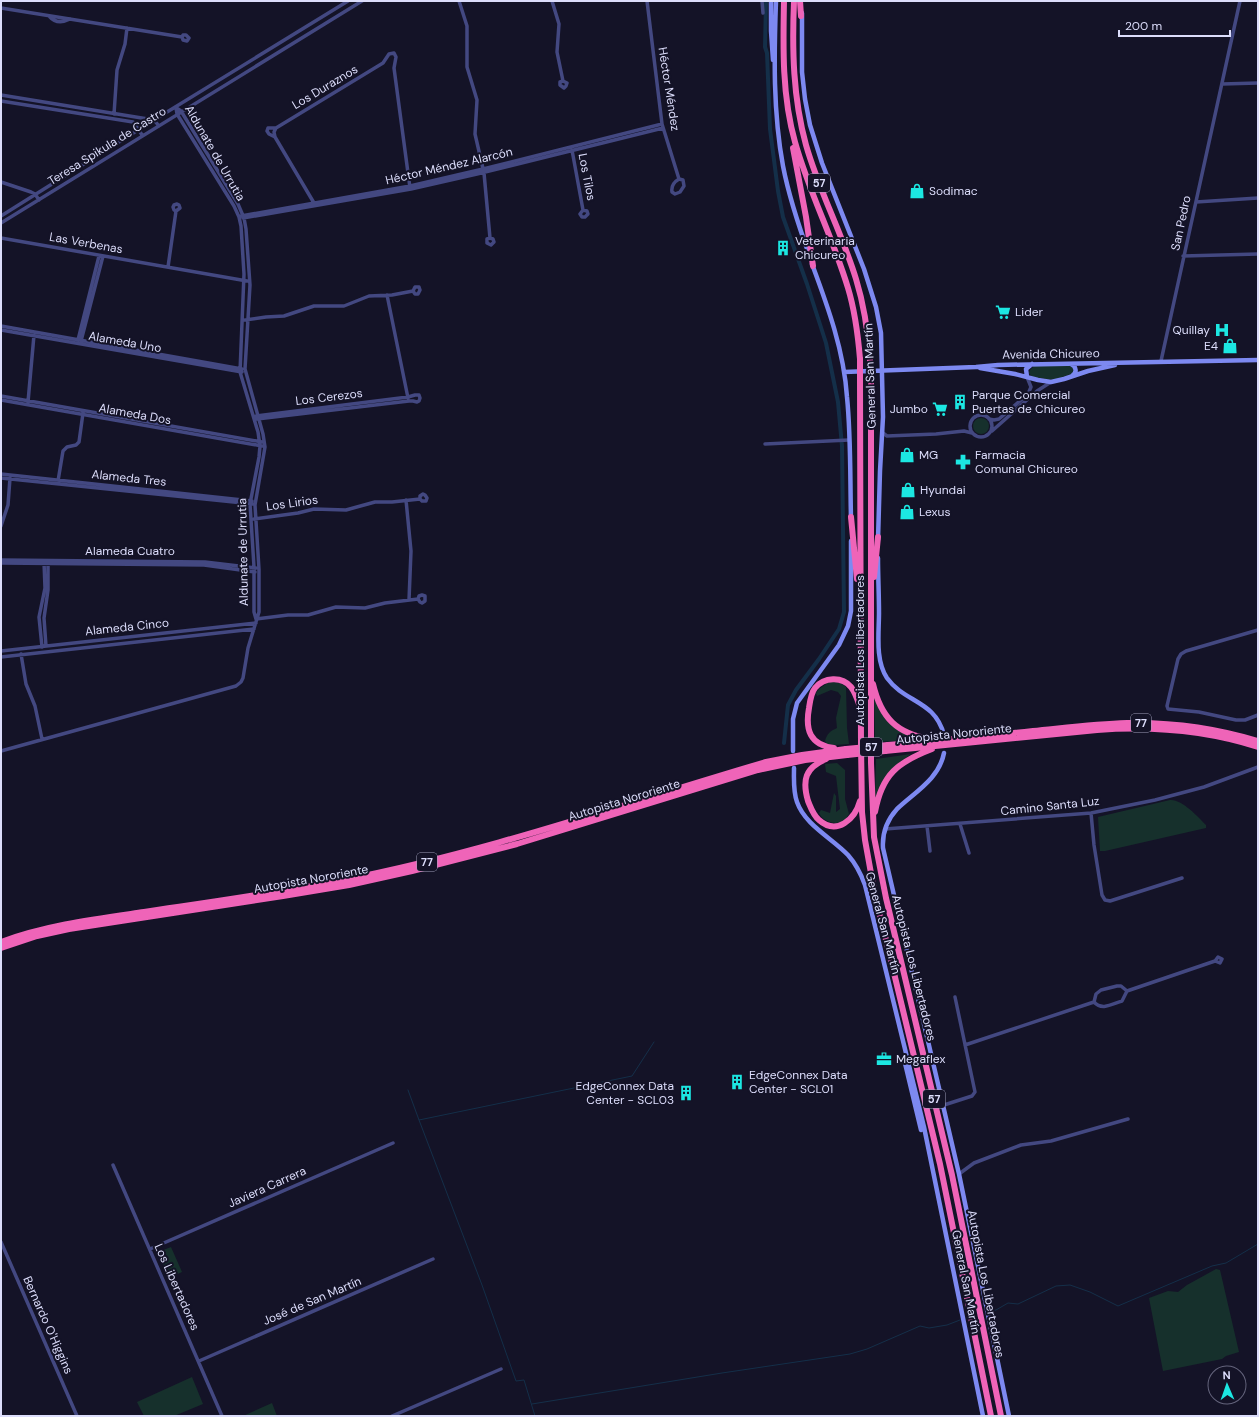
<svg xmlns="http://www.w3.org/2000/svg" width="1259" height="1417" viewBox="0 0 1259 1417" font-family="'DM Sans',sans-serif">
	<style>
		.green { fill: #16302c }
		.lines { fill: none; stroke-linecap: round; stroke-linejoin: round }
		.stream { stroke: #142f49; stroke-width: 1 }
		.canal { stroke: #142f49; stroke-width: 4 }
		.street { stroke: #434881; stroke-width: 3.5 }
		.secondary { stroke: #7d89f1; stroke-width: 4.5 }
		.highway { stroke: #ef64b8; stroke-width: 6 }
		.highway-bridge { stroke: #ef64b8; stroke-width: 6 }
		.labels { text-anchor: middle; stroke-width: 4; stroke-linejoin: round; paint-order: stroke }
		.shield { fill: #141327; stroke: #a0a0bb; stroke-width: 1 }
		.shield-label { font-size: 11px; font-weight: bold; fill: #dcddfb }
		.street-label { font-size: 12px; fill: #dcddfb; stroke: #141327 }
		.poi-label { font-size: 12px; fill: #dcddfb; stroke: #141327; text-anchor: start }
	</style>
	<rect width="100%" height="100%" fill="#141327"/>
	<path class="green" d="M1071,365l3,4 -2,5 -19,6 -21,-3 -3,-4 1,-3 4,-4z
		M973 426a8 8 0 1 1 16 0a8 8 0 1 1-16 0Z
		M829,682c6,-1 12,0 17,5l1,41 2,16 -14,1 -8,-1 -2,-3c2,-7 5,-10 12,-13l-1,-10 5,-22 -3,-4 -7,-2 -14,6 -1,-3 3,-4z
		M874,692l9,24 35,21v3l-43,2z
		M911,754l-12,9 -10,9 -14,30 1,-43z
		M837,763l8,7v29l4,15c-2,3 -4,6 -7,8 -9,3 -19,-1 -23,-9l2,-3 9,3 4,-20 2,3v16l4,-3 -4,-33 -10,-4 -1,-8z
		M1170,800c12,-1 28,17 36,25v3l-101,23h-5l-2,-34z
		M171,1247l11,25 -13,6 -11,-26z
		M1216,1269l4,1 19,82 -13,4 -4,3 -59,12 -14,-73 19,-7 10,1 9,-7z
		M192,1377l11,27 -29,12h-30l-7,-14z
		M272,1403l5,13h-34z"/>
	<g class="lines">
		<path class="stream" d="M408,1090l11,30 213,-44 22,-34
			M419,1120l63,165 34,96 8,-1 11,36
			M989,1312l7,-2 12,-7 10,1 38,-18 14,-1 20,7 28,14 94,-40 14,-3 32,-19
			M532,1404l190,-31 128,-19 17,-5 53,-23 9,2 18,-3 13,-5"/>
		<path class="canal" d="M766,1l-1,46 2,6 3,76 8,62 5,26 24,67 19,59 12,59 4,44 2,166 -5,17 -20,30 -23,31 -8,15 -4,38"/>
		<path class="street" d="M459,1l8,25v41l10,33 -2,34 9,39 6,65 -3,1v4l4,2 3,-3 -1,-3 -3,-1
			M552,1l7,23 -2,28 6,29 4,2 -1,3 -2,2 -4,-3v-3l3,-1
			M647,1l15,123 17,55
			M762,1l1,12
			M1,8l181,29 1,-2h3l3,3 -2,3 -4,-1 -1,-3
			M49,16c6,7 13,7 21,3
			M1222,84l36,-1
			M1,95l153,25 5,6
			M1,101l132,21 2,2 7,11
			M176,108l1,6 57,92 5,11 2,9 3,48 -4,98 18,60 2,14 -1,11 -9,47 4,63v45l2,7
			M114,114l3,-44 8,-26 2,-16
			M276,128l-2,4 1,5 39,66
			M275,137l-6,-3 -2,-3 1,-3h8l107,-65 6,-9 5,-1 2,4 -2,11 16,120
			M572,150l11,60 -3,4 2,3h3l3,-3 -1,-3 -4,-1
			M679,179l4,1 1,6 -4,6 -5,2 -3,-2c-1,-6 2,-10 7,-13z
			M1,182l30,10 4,2 4,6
			M1196,202l62,-4
			M1,216l153,-96 194,-119
			M241,216l169,-30 73,-17 179,-45
			M243,218l168,-29 66,-15 186,-46
			M1,223l361,-222
			M1,238l246,43
			M1183,256l75,-2
			M168,267l8,-56 4,-3 -1,-3 -2,-1 -3,1 -1,2 1,3 2,1
			M387,295l21,103
			M245,320l21,-3 18,-1 30,-10h30l25,-10 23,-1 21,-4 2,-4h4l1,3 -2,4h-3l-2,-3
			M1,326l241,43
			M1,330l241,42
			M78,340l21,-84
			M81,341l22,-85
			M1161,361l79,-360
			M1,396l261,46
			M1,400l261,46
			M28,402l6,-67
			M970 426a11 11 0 1 1 22 0a11 11 0 1 1-22 0Z
			M256,416l152,-19 7,-2h4l1,3 -1,3 -2,1 -4,-1h-4l-152,18
			M989,419l5,1 5,-1 29,-25 3,-7 -4,-10
			M992,431l45,-40 14,-9
			M883,433l4,3 49,-2 28,-3 8,2
			M765,444l84,-4
			M1,474l251,27
			M1,478l252,26
			M58,481l5,-30 4,-4 9,-2 3,-3 4,-29
			M406,500l5,51 -2,49
			M254,519l44,-6 16,-4 32,1 29,-8h17l28,-3v-3l3,-2 2,1 2,3 -1,3h-4l-2,-2
			M1,526l7,-21 2,-27
			M1,560l204,2 51,6
			M1,563l203,2 51,7
			M256,619l32,-4h20l28,-8 29,1 20,-5 33,-4 2,3 2,1 3,-2v-5l-3,-1 -3,1 -1,3
			M1258,630l-72,21 -5,3 -3,5 -11,47 1,3 31,3 37,8h9l13,-5
			M46,646l-2,-28 4,-28v-27
			M42,647l-3,-30 6,-29 -1,-26
			M1,651l255,-28
			M21,654l5,30 9,22 7,33
			M1,657l253,-28
			M1,751l235,-65 5,-4 2,-4 5,-30 11,-36v-43l-4,-64 10,-58 -2,-13 -18,-65 5,-84 -4,-56 -2,-11 -6,-14 -57,-93 -6,-4
			M1091,813l3,32 8,50 3,5 5,1 72,-23
			M960,824l9,29
			M927,826l3,25
			M885,829l206,-16 64,-13 49,-13 54,-20
			M1127,991l88,-30 3,-4 4,2 -2,4 -5,-2
			M1094,1002l2,-8 5,-4 16,-4h4l6,5
			M1094,1002c8,9 18,2 28,-1l5,-10
			M965,1045l129,-43
			M944,1105l28,-9 3,-4 -20,-95
			M113,1165l109,251
			M959,1174l15,-11 47,-18 30,-4 77,-22
			M1,1242l76,174
			M150,1249l243,-106
			M199,1361l234,-102
			M392,1416l109,-47"/>
		<path class="secondary" d="M771,1v30l2,29
			M776,1c-2,55 -3,111 7,165 6,31 16,61 27,91
			M802,13v59l3,27 5,26 12,38 42,106 12,38 5,26 2,84 -3,54 -2,69
			M812,264c16,43 32,87 35,133 4,40 3,81 4,122
			M1071,364c6,3 6,9 1,12
			M980,368l35,6 23,6 13,2 13,-3 24,-8 27,-6
			M844,372l132,-5 22,-2 260,-5
			M1027,377l-1,-8 6,-5
			M878,558c0,18 1,36 1,55 0,20 -4,47 8,65 18,25 48,22 57,57
			M793,751v-32l4,-16 42,-58 9,-19 3,-15v-70
			M944,753c-5,26 -29,39 -47,56 -10,11 -15,24 -14,39l76,326 50,242
			M794,768c0,11 -1,23 3,34 8,23 35,36 51,53 8,9 13,19 17,30l59,242 59,289
			M904,1059l17,71"/>
		<path class="highway" d="M784,1c-1,47 -2,95 11,141 14,50 38,96 53,146 7,23 10,47 12,71
			M794,1c-2,49 -1,97 12,144 13,46 36,88 50,134 8,26 12,53 14,80
			M800,1l1,15
			M793,148l13,69 7,49
			M860,382l1,362 1,68 3,28 9,50 66,274 51,252
			M871,382v381l3,74 12,61 66,277 49,241
			M851,517l6,62
			M874,577l4,-40
			M873,684c8,34 24,50 58,55
			M888,745c49,-4 97,-9 145,-14 31,-3 62,-7 94,-8 44,-1 88,5 131,18
			M834,748c-24,-3 -29,-18 -25,-40 1,-7 2,-15 6,-20 9,-11 27,-12 36,-1 4,5 6,11 8,17
			M885,751l212,-21c55,-4 108,0 161,17
			M826,759c-21,9 -24,21 -18,42 3,7 5,14 11,19 18,16 36,-1 41,-19
			M875,812c7,-38 23,-50 57,-63
			M1,942c46,-17 95,-23 143,-30 67,-10 133,-19 199,-32 144,-28 283,-77 423,-118l36,-7 44,-6
			M1,948l36,-12 32,-7 214,-33 66,-11 63,-14 105,-27 241,-74 47,-10 42,-5"/>
		<path class="highway-bridge" d="M860,359v23
			M870,359l1,23
			M846,749l42,-4
			M847,755l38,-4"/>
	</g>
	<defs>
		<g id="shop-bare" transform="scale(1.2)"><path d="M-5-2.5h2.3a2.7 3.5 0 0 1 5.4 0H5L5.5 6h-11ZM-1.5-2.5h3a1.5 2.3 0 0 0-3 0Z" fill="#1ce7e2" stroke="#141327" stroke-width="2.5" paint-order="stroke"/></g>
		<g id="building-bare" transform="scale(1.2)"><path d="M-4-6H4V6H1V3H-1V6H-4ZM-2.5-4.3h1.7v1.8h-1.7ZM.8-4.3h1.7v1.8H.8ZM-2.5-1h1.7V.8h-1.7ZM.8-1h1.7V.8H.8Z" fill="#1ce7e2" stroke="#141327" stroke-width="2.5" paint-order="stroke"/></g>
		<g id="supermarket-bare" transform="scale(1.2)"><path d="M-6-5.5h2.5l.6 2H6L4.5 2H-2.5L-4.4-4H-6ZM-1.5 3.2a1.3 1.3 0 1 0 .1 0ZM3 3.2a1.3 1.3 0 1 0 .1 0Z" fill="#1ce7e2" stroke="#141327" stroke-width="2.5" paint-order="stroke"/></g>
		<g id="hospital-bare" transform="scale(1.2)"><path d="M-5-5h3v3.5h4V-5h3V5h-3V1.5h-4V5h-3Z" fill="#1ce7e2" stroke="#141327" stroke-width="2.5" paint-order="stroke"/></g>
		<g id="pharmacy-bare" transform="scale(1.2)"><path d="M-2-6h4v4h4v4h-4v4h-4v-4h-4v-4h4Z" fill="#1ce7e2" stroke="#141327" stroke-width="2.5" paint-order="stroke"/></g>
		<g id="office-bare" transform="scale(1.2)"><path d="M-6-3h4V-5.5h4V-3h4V5H-6ZM-1-4.5V-3h2v-1.5ZM-6 0V1H6V0Z" fill="#1ce7e2" stroke="#141327" stroke-width="2.5" paint-order="stroke"/></g>
	</defs>
	<g fill-rule="evenodd">
		<use href="#shop-bare" x="917" y="191"/>
		<use href="#building-bare" x="783" y="248"/>
		<use href="#supermarket-bare" x="1003" y="312"/>
		<use href="#hospital-bare" x="1222" y="330"/>
		<use href="#shop-bare" x="1230" y="346"/>
		<use href="#building-bare" x="960" y="402"/>
		<use href="#supermarket-bare" x="940" y="409"/>
		<use href="#shop-bare" x="907" y="455"/>
		<use href="#pharmacy-bare" x="963" y="462"/>
		<use href="#shop-bare" x="908" y="490"/>
		<use href="#shop-bare" x="907" y="512"/>
		<use href="#office-bare" x="884" y="1059"/>
		<use href="#building-bare" x="737" y="1082"/>
		<use href="#building-bare" x="686" y="1093"/>
	</g>
	<g class="labels">
		<g class="shield">
			<rect x="808" y="174" width="22" height="18" rx="3"/>
			<rect x="1131" y="714" width="20" height="18" rx="3"/>
			<rect x="860" y="738" width="22" height="18" rx="3"/>
			<rect x="417" y="853" width="20" height="18" rx="3"/>
			<rect x="923" y="1090" width="22" height="18" rx="3"/>
		</g>
		<g class="shield-label">
			<text x="819" y="187">57</text>
			<text x="1141" y="727">77</text>
			<text x="871" y="751">57</text>
			<text x="427" y="866">77</text>
			<text x="934" y="1103">57</text>
		</g>
		<g class="street-label">
			<text transform="translate(325 87) rotate(-31)" y="4">Los Duraznos</text>
			<text transform="translate(669 89) rotate(81)" y="4">Héctor Méndez</text>
			<text transform="translate(107 146) rotate(-32)" y="4">Teresa Spikula de Castro</text>
			<text transform="translate(215 153) rotate(60)" y="4">Aldunate de Urrutia</text>
			<text transform="translate(449 166) rotate(-13)" y="4">Héctor Méndez Alarcón</text>
			<text transform="translate(587 177) rotate(79)" y="4">Los Tilos</text>
			<text transform="translate(1181 223) rotate(-78)" y="4">San Pedro</text>
			<text transform="translate(86 243) rotate(10)" y="4">Las Verbenas</text>
			<text transform="translate(125 342) rotate(10)" y="4">Alameda Uno</text>
			<text transform="translate(1051 354) rotate(-1)" y="4">Avenida Chicureo</text>
			<text transform="translate(870 376) rotate(-92)" y="4">General San Martín</text>
			<text transform="translate(329 397) rotate(-7)" y="4">Los Cerezos</text>
			<text transform="translate(135 414) rotate(10)" y="4">Alameda Dos</text>
			<text transform="translate(129 478) rotate(6)" y="4">Alameda Tres</text>
			<text transform="translate(292 503) rotate(-8)" y="4">Los Lirios</text>
			<text x="130" y="555">Alameda Cuatro</text>
			<text transform="translate(243 552) rotate(-91)" y="4">Aldunate de Urrutia</text>
			<text transform="translate(127 627) rotate(-6)" y="4">Alameda Cinco</text>
			<text transform="translate(860 650) rotate(-90)" y="4">Autopista Los Libertadores</text>
			<text transform="translate(954 734) rotate(-6)" y="4">Autopista Nororiente</text>
			<text transform="translate(624 800) rotate(-17)" y="4">Autopista Nororiente</text>
			<text transform="translate(1050 806) rotate(-6)" y="4">Camino Santa Luz</text>
			<text transform="translate(311 879) rotate(-10)" y="4">Autopista Nororiente</text>
			<text transform="translate(883 923) rotate(75)" y="4">General San Martín</text>
			<text transform="translate(914 968) rotate(76)" y="4">Autopista Los Libertadores</text>
			<text transform="translate(267 1187) rotate(-24)" y="4">Javiera Carrera</text>
			<text transform="translate(966 1282) rotate(79)" y="4">General San Martín</text>
			<text transform="translate(986 1284) rotate(79)" y="4">Autopista Los Libertadores</text>
			<text transform="translate(177 1287) rotate(66)" y="4">Los Libertadores</text>
			<text transform="translate(312 1301) rotate(-23)" y="4">José de San Martín</text>
			<text transform="translate(48 1325) rotate(66)" y="4">Bernardo O'Higgins</text>
		</g>
		<g class="poi-label">
			<text x="929" y="195">Sodimac</text>
			<text x="795" y="245">Veterinaria<tspan x="795" dy="14">Chicureo</tspan></text>
			<text x="1015" y="316">Lider</text>
			<text x="1210" y="334" text-anchor="end">Quillay</text>
			<text x="1218" y="350" text-anchor="end">E4</text>
			<text x="972" y="399">Parque Comercial<tspan x="972" dy="14">Puertas de Chicureo</tspan></text>
			<text x="928" y="413" text-anchor="end">Jumbo</text>
			<text x="919" y="459">MG</text>
			<text x="975" y="459">Farmacia<tspan x="975" dy="14">Comunal Chicureo</tspan></text>
			<text x="920" y="494">Hyundai</text>
			<text x="919" y="516">Lexus</text>
			<text x="896" y="1063">Megaflex</text>
			<text x="749" y="1079">EdgeConnex Data<tspan x="749" dy="14">Center - SCL01</tspan></text>
			<text x="674" y="1090" text-anchor="end">EdgeConnex Data<tspan x="674" dy="14">Center - SCL03</tspan></text>
		</g>
	</g>
	<rect width="1259" height="1417" fill="none" stroke="#dcddfb" stroke-width="4"/>
	<g transform="translate(1227 1385) rotate(358)"><circle r="19" fill="#141327" stroke="#64647c"/>
	<path d="M0-3L7 15L0 10L-7 15Z" fill="#1ce7e2"/>
	<text y="-6" font-size="11" font-weight="bold" text-anchor="middle" fill="#dcddfb">N</text>
	</g>
	<path d="M1119 30v6h111v-6" fill="none" stroke="#dcddfb" stroke-width="2"/>
	<text x="1125" y="30" font-size="12" fill="#dcddfb" stroke="#141327" stroke-width="3" paint-order="stroke">200 m</text>
</svg>
